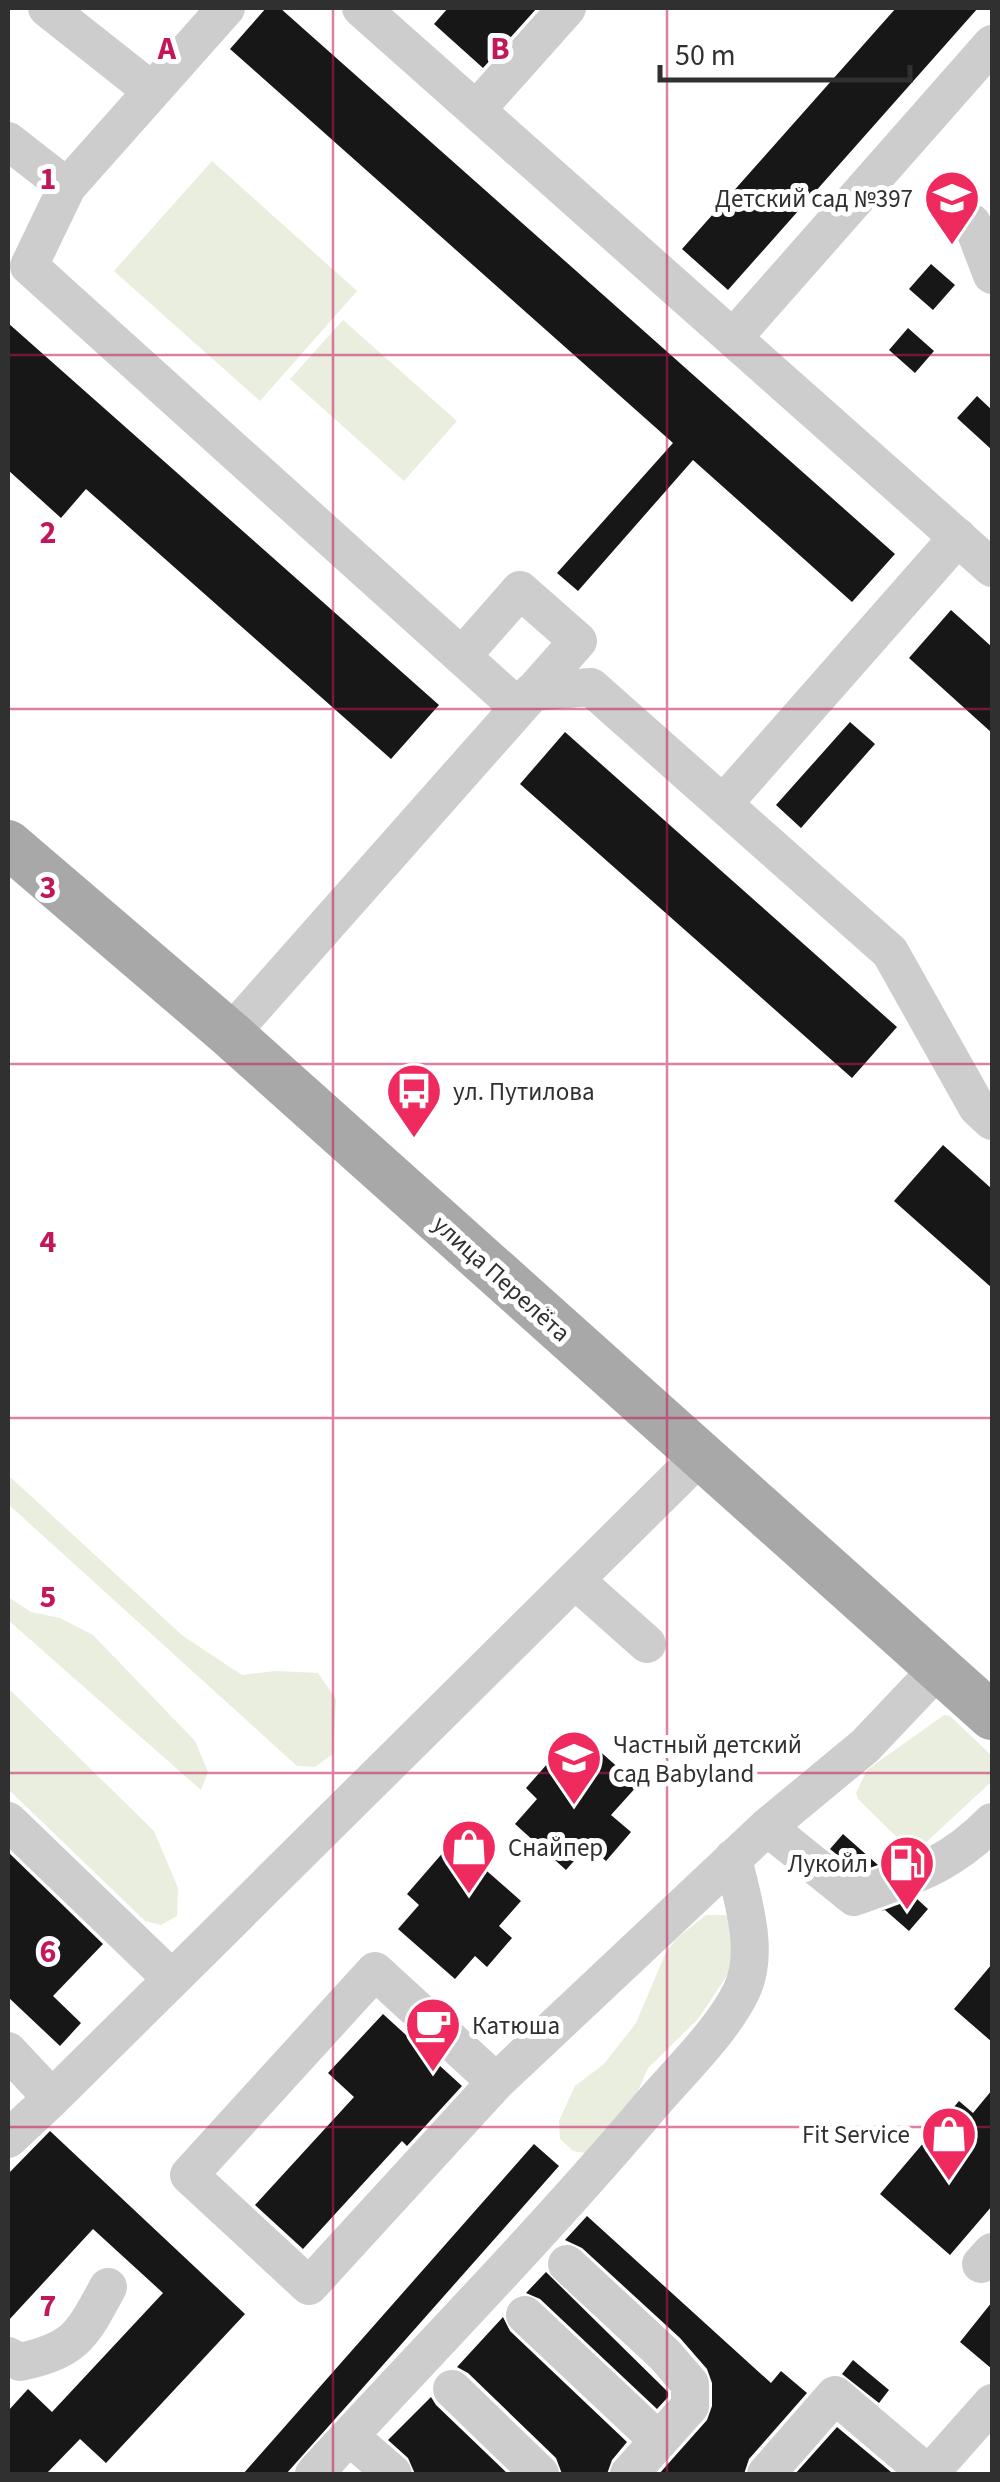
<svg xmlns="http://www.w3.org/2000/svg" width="1000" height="2482" viewBox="0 0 1000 2482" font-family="'Source Sans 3',sans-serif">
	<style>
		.green { fill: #e9eede }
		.building { fill: #171717 }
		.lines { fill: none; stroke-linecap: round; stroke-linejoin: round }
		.minor { stroke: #cdcdcd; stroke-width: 38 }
		.major { stroke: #a8a8a8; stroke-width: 48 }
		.grid { fill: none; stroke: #c2185b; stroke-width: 2.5; stroke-opacity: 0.55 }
		.labels { text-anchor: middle; stroke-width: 10; stroke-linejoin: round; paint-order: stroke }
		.poi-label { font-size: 25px; fill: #303030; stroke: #fff; text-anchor: start }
		.street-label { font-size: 25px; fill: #303030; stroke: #fff }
		.grid-label { font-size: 32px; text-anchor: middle; font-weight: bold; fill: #c2185b; stroke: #fff; stroke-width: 10; stroke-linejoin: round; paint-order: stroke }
	</style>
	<rect width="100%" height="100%" fill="#fff"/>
	<path class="green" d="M212,161l145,130 -97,110 -146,-130z
		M343,320l114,101 -53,60 -114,-102z
		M8,1475l175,161 59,39 34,-4 42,2 18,26 -3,55 -18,13 -18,-1 -289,-262z
		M8,1597l23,15 29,6 33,17 102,106 13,31 -7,18 -193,-170z
		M8,1688l146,143 24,57 -1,28 -16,9 -16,-4 -137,-132z
		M944,1715l6,1 42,40v25l-72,67h-12l-50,-49 -2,-6 11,-23z
		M706,1915h19l16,10 -3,34 -40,60 -50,49 -28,64 -29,22 -18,-3 -13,-12 -1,-18 16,-35 29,-22 32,-41 30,-71 11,-14z"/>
	<path class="building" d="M266,8h14l615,546 -43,48 -159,-142 -115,131 -21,-18 116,-130 -443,-394z
		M448,8h89l-54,60 -49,-44z
		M896,8h82l-250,282 -46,-41z
		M931,264l24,21 -22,25 -24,-21z
		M8,323l431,382 -48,54 -305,-270 -25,29 -53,-48z
		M908,328l26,23 -19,22 -26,-23z
		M977,396l15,14v40l-35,-32z
		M951,610l41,37v86l-83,-75z
		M850,722l25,22 -74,84 -25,-23z
		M565,732l332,295 -45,51 -332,-294z
		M943,1145l49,44v99l-98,-87z
		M587,1740l51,45 -27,30 20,17 -25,29 -18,-16 -22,25 -51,-46 22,-25 -11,-11 22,-25 10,9z
		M466,1826l19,17 -13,15 49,43 -22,25 13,12 -25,29 -12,-11 -20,23 -57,-50 21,-24 -12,-11z
		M843,1834l35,31 -20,7 -28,-23z
		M8,1852l95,92 -50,52 28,27 -21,23 -52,-49z
		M916,1898l12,11 -19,22 -24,-21 -4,1z
		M992,1964v78l-38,-33z
		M383,2014l79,72 -55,60 -5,-5 -99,108 -48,-44 99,-108 -26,-24z
		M992,2090v116l-42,49 -70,-61 79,-93 14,12z
		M50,2131l195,183 -139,149 -26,-24 -34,35h-38v-63l20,-22 24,23 111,-119 -70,-64 -85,92v-147z
		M534,2144l25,22 -207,234 -66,74h-43z
		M587,2216l184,167 10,-12 26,22 -58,66 -5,15h-85l48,-54 5,-14v-23l-5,-14 -27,-31 -98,-90 -17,-8z
		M546,2272l122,120v5l-11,12 -117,-110 -14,-6z
		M992,2302v67l-32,-27z
		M503,2317l7,14 117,111 -15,18 -5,14h-45l-6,-16 -88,-85 -11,-6z
		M853,2360l36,30 -10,13 -37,-29z
		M431,2397l5,8 72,69h-93l-7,-16 -20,-18z
		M837,2427l54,45 -3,2h-93z"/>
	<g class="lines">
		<path class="minor" d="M47,8l105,83
			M361,8l631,560
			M476,110l91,-102
			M8,141l59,46 -38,79 489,441
			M67,187l159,-179
			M972,223l20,52
			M733,338l259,-294
			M532,692l59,-5 299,265 87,155 15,14
			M723,804l235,-267
			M230,1034l348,-393 -58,-51 -58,66
			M575,1580l72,64
			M8,1821l164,158
			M767,1827l87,70c57,-21 94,-30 138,-75
			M8,2051l44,47 648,-642
			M496,2082l-121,-111 -186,204 120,111 187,-204 271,-255 98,-81 74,-78
			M8,2139l44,-41
			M567,2264l98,91 25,29v22l-61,68
			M981,2264l11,-12
			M525,2315l134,126
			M8,2356l12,6c56,-12 62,-27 88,-75
			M452,2389l88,85
			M349,2436l44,38
			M314,2474c111,-121 226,-238 332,-363 30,-36 75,-78 95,-119 20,-40 1,-93 -8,-134
			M766,2474l69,-79 93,79
			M929,2474l63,-71"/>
		<path class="major" d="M8,844l222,190 762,682"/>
	</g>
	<path class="grid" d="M333,8v2466M667,8v2466M8,355h984M8,709h984M8,1064h984M8,1418h984M8,1773h984M8,2127h984"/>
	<defs>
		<g id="school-pin" transform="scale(2.875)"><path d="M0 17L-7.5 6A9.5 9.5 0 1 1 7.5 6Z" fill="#ef2a5e" stroke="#fff"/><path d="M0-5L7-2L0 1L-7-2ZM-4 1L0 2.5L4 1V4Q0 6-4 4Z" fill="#fff"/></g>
		<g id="bus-pin" transform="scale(2.875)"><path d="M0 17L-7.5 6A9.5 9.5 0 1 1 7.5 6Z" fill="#ef2a5e" stroke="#fff"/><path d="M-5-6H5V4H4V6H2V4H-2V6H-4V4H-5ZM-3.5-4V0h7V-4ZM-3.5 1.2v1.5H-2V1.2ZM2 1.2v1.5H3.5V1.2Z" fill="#fff"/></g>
		<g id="shop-pin" transform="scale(2.875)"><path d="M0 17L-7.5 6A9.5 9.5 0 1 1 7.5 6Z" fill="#ef2a5e" stroke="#fff"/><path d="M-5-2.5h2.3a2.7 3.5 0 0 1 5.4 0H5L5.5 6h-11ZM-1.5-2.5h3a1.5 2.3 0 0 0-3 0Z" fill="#fff"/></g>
		<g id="fuel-pin" transform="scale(2.875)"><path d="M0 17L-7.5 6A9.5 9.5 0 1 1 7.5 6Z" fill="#ef2a5e" stroke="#fff"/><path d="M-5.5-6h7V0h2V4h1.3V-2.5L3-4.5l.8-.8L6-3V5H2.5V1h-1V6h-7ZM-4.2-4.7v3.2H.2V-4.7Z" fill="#fff"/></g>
		<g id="cafe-pin" transform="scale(2.875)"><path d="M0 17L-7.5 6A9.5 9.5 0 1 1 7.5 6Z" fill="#ef2a5e" stroke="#fff"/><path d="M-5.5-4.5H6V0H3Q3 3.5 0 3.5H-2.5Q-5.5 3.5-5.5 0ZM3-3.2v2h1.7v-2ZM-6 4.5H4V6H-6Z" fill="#fff"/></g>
	</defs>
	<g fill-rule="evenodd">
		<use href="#school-pin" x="952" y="198"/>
		<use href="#bus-pin" x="414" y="1091"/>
		<use href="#school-pin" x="574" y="1758"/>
		<use href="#shop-pin" x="469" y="1847"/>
		<use href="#fuel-pin" x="907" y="1863"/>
		<use href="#cafe-pin" x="433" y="2025"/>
		<use href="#shop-pin" x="949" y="2134"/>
	</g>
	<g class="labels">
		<g class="poi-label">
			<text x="913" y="207" text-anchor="end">Детский сад №397</text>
			<text x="453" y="1100">ул. Путилова</text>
			<text x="613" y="1753">Частный детский<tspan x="613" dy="29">сад Babyland</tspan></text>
			<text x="508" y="1856">Снайпер</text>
			<text x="868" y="1872" text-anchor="end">Лукойл</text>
			<text x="472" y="2034">Катюша</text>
			<text x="910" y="2143" text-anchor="end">Fit Service</text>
		</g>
		<g class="street-label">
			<text transform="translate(502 1278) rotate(42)" y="9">улица Перелёта</text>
		</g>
	</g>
	<g class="grid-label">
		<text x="167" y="59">A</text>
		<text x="500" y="59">B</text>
		<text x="48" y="189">1</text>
		<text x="48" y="543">2</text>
		<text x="48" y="898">3</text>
		<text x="48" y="1252">4</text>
		<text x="48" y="1607">5</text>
		<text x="48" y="1962">6</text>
		<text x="48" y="2316">7</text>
	</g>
	<rect width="1000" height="2482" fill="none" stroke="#303030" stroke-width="20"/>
	<path d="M660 65v15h250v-15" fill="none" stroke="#303030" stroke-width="5"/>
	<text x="675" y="65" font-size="30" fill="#303030" stroke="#ffffff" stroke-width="8" paint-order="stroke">50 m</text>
</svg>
